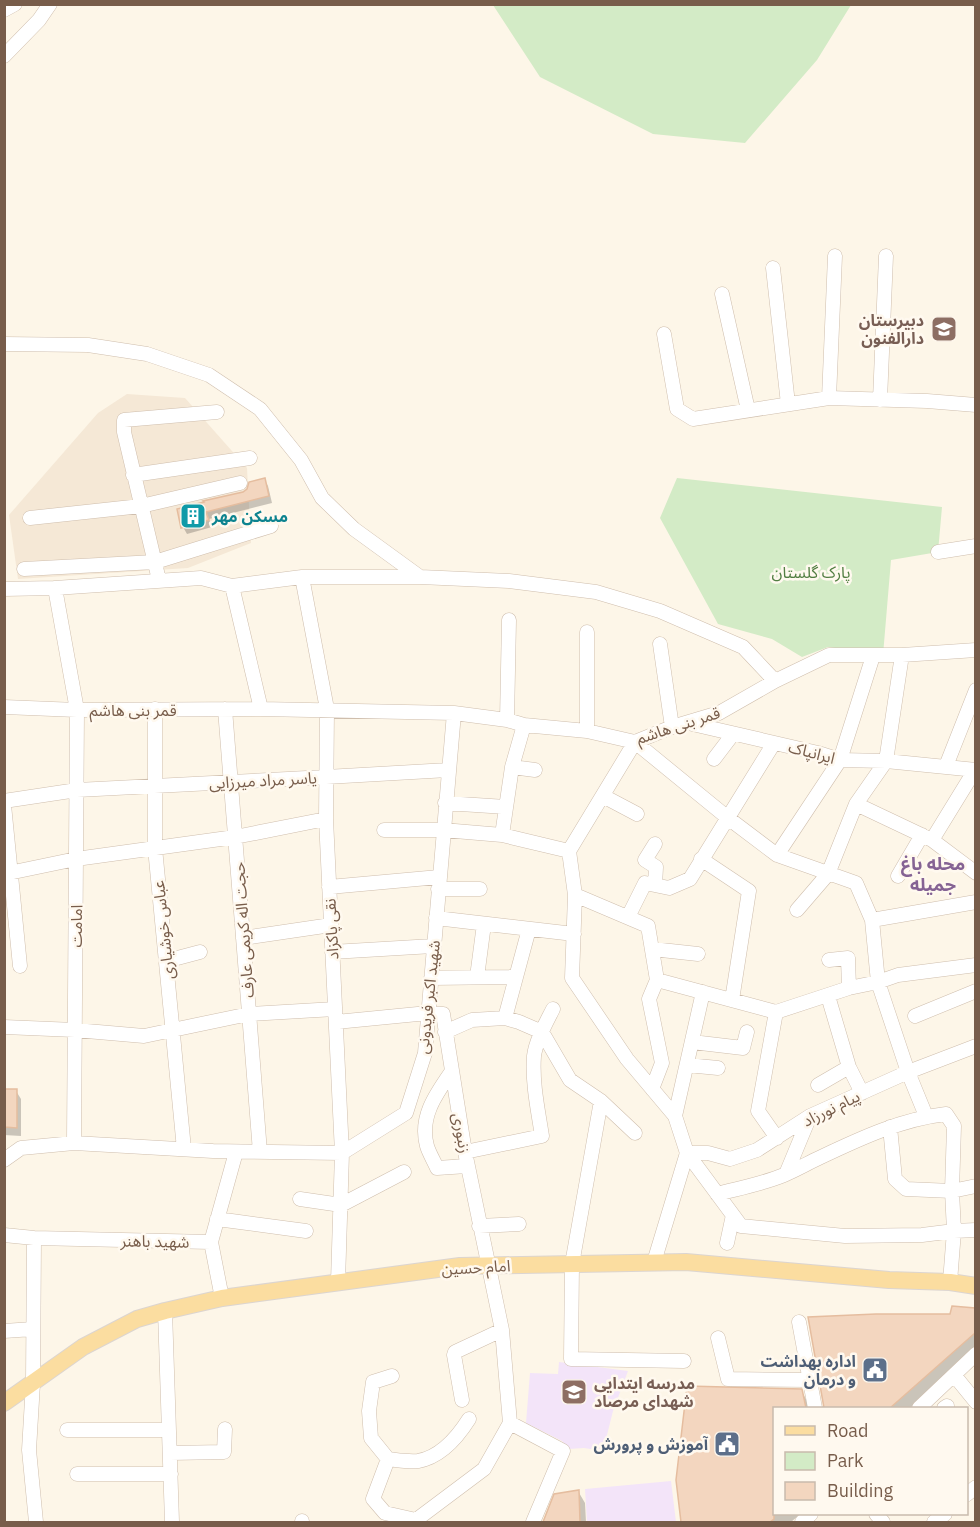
<svg xmlns="http://www.w3.org/2000/svg" width="980" height="1527" viewBox="0 0 980 1527" font-family="'IBM Plex Sans','Noto Sans Arabic',sans-serif">
	<style>
		.residential { fill: #f5e8d6 }
		.education { fill: #f3e4f9 }
		.green { fill: #d3ebc6 }
		.shadow { fill: #0003 }
		.building { fill: #f3d6bf; stroke: #e5bd9f; stroke-width: 1.5 }
		.lines { fill: none; stroke-linecap: round; stroke-linejoin: round }
		.minor-casing { stroke: #cfbead; stroke-width: 15 }
		.major-casing { stroke: #dcd5d0; stroke-width: 18 }
		.minor { stroke: #fff; stroke-width: 14 }
		.major { stroke: #fbdda0; stroke-width: 16 }
		.labels { text-anchor: middle; stroke-width: 5; stroke-linejoin: round; paint-order: stroke }
		.education-label { font-size: 16px; font-weight: bold; fill: #785e54; stroke: #fff9ef; text-anchor: end }
		.culture-label { font-size: 16px; font-weight: bold; fill: #0d838f; stroke: #fff9ef; text-anchor: start }
		.park-label { font-size: 16px; fill: #527e42; stroke: #fff9ef }
		.street-label { font-size: 16px; fill: #785d4b; stroke: #fff9ef }
		.service-label { font-size: 16px; font-weight: bold; fill: #4e5e75; stroke: #fff9ef; text-anchor: end }
		.neighbourhood-label { font-size: 18px; font-weight: bold; fill: #856394; stroke: #fff9ef }
	</style>
	<rect width="100%" height="100%" fill="#fdf6e8"/>
	<path class="residential" d="M127,394l58,4 62,70 4,75 -63,25 -170,11 -9,-64 89,-102z"/>
	<path class="education" d="M559,1362l69,9 -15,40 -10,40 -19,-3 -15,1 -7,-8 -36,-18 4,-50 28,1z
		M671,1481l5,41h-89l-2,-33z"/>
	<path class="green" d="M493,5h358l-34,55 -72,83 -92,-9 -113,-57z
		M677,478l265,29 -4,45 -47,8 -8,95 -55,-8 -26,10 -30,-18 -54,-15 -58,-106z"/>
	<path class="shadow" d="M264,479l4,7 4,17 -63,16 3,8 -25,7 -4,-7 22,-25 38,-9z
		M4,1090l12,1 5,8v37l-17,-1z
		M953,1307l23,2v42l-66,57h-85v-2l126,-90z
		M688,1388l113,2 7,13 2,5h-36v106h24v2l-7,6h-109l-5,-42z
		M578,1491l7,12 1,19h-43l12,-26z"/>
	<path class="building" d="M265,478l4,18 -63,16 3,8 -28,8 -4,-19 27,-7 -1,-1 40,-9 4,-3 2,-7z
		M4,1089h13v39l-13,-1z
		M952,1306l23,2v25l-85,75h-66l-16,-91 68,-3h74z
		M687,1386l115,3 4,19h-32v111l-4,3h-89l-5,-42z
		M579,1490l1,32h-37l11,-28z"/>
	<g class="lines">
		<g class="minor-casing">
			<path id="minor" d="M4,10l11,-6
				M4,56l35,-36 11,-16
				M773,268l15,136
				M722,294l26,116
				M664,334l13,75 16,10 136,-21 98,3 49,4
				M4,344l84,1 59,9 62,21 51,34 41,51 21,38 32,31 66,48
				M829,398l6,-142
				M880,400l6,-144
				M133,475l117,-17
				M30,518l111,-12 99,-23
				M938,552l38,-6
				M24,569l131,-7 116,-36
				M302,577l25,132 -1,110 16,334 -4,129
				M159,580l-35,-148v-12l93,-8
				M232,586l29,123
				M55,588l22,122 -3,433
				M4,589l51,-1 146,-10 31,8 70,-9h118l89,4 87,11 64,19 83,36 32,34
				M660,644l12,83
				M4,707l73,3 184,-1 193,4 53,7 17,5 63,6 48,11 37,-15 47,-14 56,-32 54,-26h73l74,-5
				M155,709v139l29,301
				M225,709l35,443
				M507,720l2,-100
				M688,723l130,30 22,7 46,1 90,9
				M587,731v-99
				M714,759l19,-25
				M946,766l30,-76
				M512,767l23,3
				M603,796l34,18
				M4,801l73,-11 249,-13 122,-7
				M445,803l61,4
				M856,804l76,36 44,33
				M4,805l16,161
				M384,830h59l59,5 67,16
				M502,835l10,-68 12,-42
				M932,840l43,-70
				M777,855l63,-95 33,-104
				M701,859l48,32 -17,109
				M4,874l72,-15 159,-22 91,-18
				M898,876l24,-41
				M655,885l1,-18 -11,-7 10,-16
				M329,887l110,-10
				M438,889h42
				M575,895l73,31 9,54 119,32 73,-24 29,-6 20,-7 78,-10
				M797,910l31,-36 28,-70 30,-43 16,-106
				M628,917l17,-34 24,5 21,-9 84,-136
				M436,918l138,16
				M872,920l104,-18
				M243,938l88,-13
				M652,949l46,5
				M332,952l101,-6
				M829,960l19,-2 1,30
				M166,961l34,-9
				M477,977l7,-53
				M431,978l85,-1
				M828,996l21,71 13,26
				M776,1012l-18,99 19,27
				M915,1016l61,-25
				M505,1018l24,-89
				M336,1022l92,-9 15,1 22,138 37,178 8,93 -26,46 -68,51 -1,2
				M4,1027l71,3 69,6 105,-22 86,-5
				M445,1032l27,-12 33,-2 14,4 23,10 28,48 31,21 34,32
				M692,1042l51,6 4,-16
				M687,1065l31,3
				M452,1071c-16,23 -33,46 -25,75 2,7 7,15 10,22l30,-2
				M818,1085l31,-18
				M652,1089l10,-26 -13,-64 8,-19
				M601,1101l-29,163 -1,95 113,2
				M675,1116l28,-124
				M926,1116l-18,-44 -30,-90 -6,-62 -16,-37 -79,-28 -49,-37 -93,-76 -66,109 6,44 -3,83 55,81 48,57 12,37 54,73 104,10 77,-1 32,-4 22,-1
				M890,1127l5,52 11,10 46,2 24,-5
				M465,1152l77,-16c-4,-26 -10,-53 -8,-80 2,-16 12,-33 19,-47
				M4,1160l17,-12 53,-5 139,8 129,2 64,-40 19,-60 29,-340
				M786,1174l24,-58
				M717,1194c23,-6 45,-10 67,-19 12,-5 24,-12 37,-18 40,-19 81,-38 125,-43l8,12 -2,65 2,40 -4,51
				M300,1199l41,6 63,-33
				M217,1219l89,12
				M479,1226l40,-2
				M4,1235l30,3 177,4 25,-90
				M34,1238l-1,145 -4,67 7,72
				M211,1242l11,56
				M727,1243l6,-28
				M654,1262l33,-109h21l22,6 27,-9 53,-34 98,-44 68,-26
				M165,1311l7,211
				M799,1322l16,86
				M4,1331l29,-2
				M718,1338l10,41 81,1
				M954,1375l22,27
				M392,1376l-19,6 -4,29 2,27 17,21 -15,40 12,14 31,7
				M462,1400l-8,-45 1,-3 47,-22
				M919,1408l57,-54
				M944,1408l3,-2
				M510,1423l53,28 -30,71
				M67,1430h102
				M170,1453l54,-1 1,-23
				M388,1459c9,1 20,3 30,2 23,-4 39,-23 51,-42
				M77,1474h94
				M966,1495l10,-8
				M876,1514l7,8
				M302,1522v-1
				M802,1522l9,-8
				M934,1522l11,-8"/>
		</g>
		<g class="major-casing">
			<path id="major" d="M4,1403l79,-56 54,-28 28,-8 57,-13 238,-32 226,-4 203,18 61,2 26,4"/>
		</g>
		<use href="#minor" class="minor"/>
		<use href="#major" class="major"/>
	</g>
	<defs>
		<g id="school-square" transform="scale(1.35)"><rect x="-9" y="-9" width="18" height="18" rx="4" fill="#8d6e63" stroke="#fff9ef"/><path d="M0-5L7-2L0 1L-7-2ZM-4 1L0 2.5L4 1V4Q0 6-4 4Z" fill="#fff"/></g>
		<g id="building-square" transform="scale(1.35)"><rect x="-9" y="-9" width="18" height="18" rx="4" fill="#0f9aa8" stroke="#fff9ef"/><path d="M-4-6H4V6H1V3H-1V6H-4ZM-2.5-4.3h1.7v1.8h-1.7ZM.8-4.3h1.7v1.8H.8ZM-2.5-1h1.7V.8h-1.7ZM.8-1h1.7V.8H.8Z" fill="#fff"/></g>
		<g id="civic-square" transform="scale(1.35)"><rect x="-9" y="-9" width="18" height="18" rx="4" fill="#5c6f8a" stroke="#fff9ef"/><path d="M-.6-6.5H3V-4.5H.6V-3L4-1V1h2V6H-6V1h2V-1L-.6-3ZM-1.2 2.5V6h2.4V2.5Z" fill="#fff"/></g>
	</defs>
	<g fill-rule="evenodd">
		<use href="#school-square" x="944" y="329"/>
		<use href="#building-square" x="193" y="516"/>
		<use href="#civic-square" x="875" y="1370"/>
		<use href="#school-square" x="574" y="1392"/>
		<use href="#civic-square" x="727" y="1444"/>
	</g>
	<g class="labels">
		<g class="education-label">
			<text x="924" y="326">دبیرستان<tspan x="924" dy="18">دارالفنون</tspan></text>
			<text x="594" y="1389" text-anchor="start">مدرسه ایتدایی<tspan x="594" dy="18">شهدای مرصاد</tspan></text>
		</g>
		<g class="culture-label">
			<text x="212" y="522">مسکن مهر</text>
		</g>
		<g class="park-label">
			<text x="811" y="578">پارک گلستان</text>
		</g>
		<g class="street-label">
			<text x="133" y="716">قمر بنی هاشم</text>
			<text transform="translate(678 725) rotate(-18)" y="6">قمر بنی هاشم</text>
			<text transform="translate(812 752) rotate(15)" y="6">ایرانپاک</text>
			<text transform="translate(263 780) rotate(-3)" y="6">یاسر مراد میرزایی</text>
			<text transform="translate(76 926) rotate(-90)" y="6">امامت</text>
			<text transform="translate(331 929) rotate(-93)" y="6">نقی پاکزاد</text>
			<text transform="translate(163 930) rotate(-96)" y="6">عباس خوشیاری</text>
			<text transform="translate(243 930) rotate(-94)" y="6">حجت اله کریمی عارف</text>
			<text transform="translate(428 997) rotate(-84)" y="6">شهید اکبر فریدونی</text>
			<text transform="translate(831 1108) rotate(-26)" y="6">پیام نورزاد</text>
			<text transform="translate(462 1133) rotate(80)" y="6">زنبوری</text>
			<text transform="translate(155 1241) rotate(1)" y="6">شهید باهنر</text>
			<text transform="translate(476 1267) rotate(-3)" y="6">امام حسین</text>
		</g>
		<g class="service-label">
			<text x="856" y="1367">اداره بهداشت<tspan x="856" dy="18">و درمان</tspan></text>
			<text x="708" y="1450">آموزش و پرورش</text>
		</g>
		<g class="neighbourhood-label">
			<text x="933" y="870">محله باغ‌<tspan x="933" dy="21">جمیله</tspan></text>
		</g>
	</g>
	<rect width="980" height="1527" fill="none" stroke="#785d4b" stroke-width="12"/>
	<rect x="773" y="1407" width="195" height="108" fill="#fff9ef" stroke="#c9bbad" stroke-width="1.5"/>
	<rect x="785" y="1426" width="30" height="9" fill="#fbdda0" stroke="#c9bbad" stroke-width="1.5"/>
	<text x="827" y="1437" font-size="18" fill="#785d4b">Road</text>
	<rect x="785" y="1452" width="30" height="18" fill="#d3ebc6" stroke="#c9bbad" stroke-width="1.5"/>
	<text x="827" y="1467" font-size="18" fill="#785d4b">Park</text>
	<rect x="785" y="1482" width="30" height="18" fill="#f3d6bf" stroke="#c9bbad" stroke-width="1.5"/>
	<text x="827" y="1497" font-size="18" fill="#785d4b">Building</text>
</svg>
